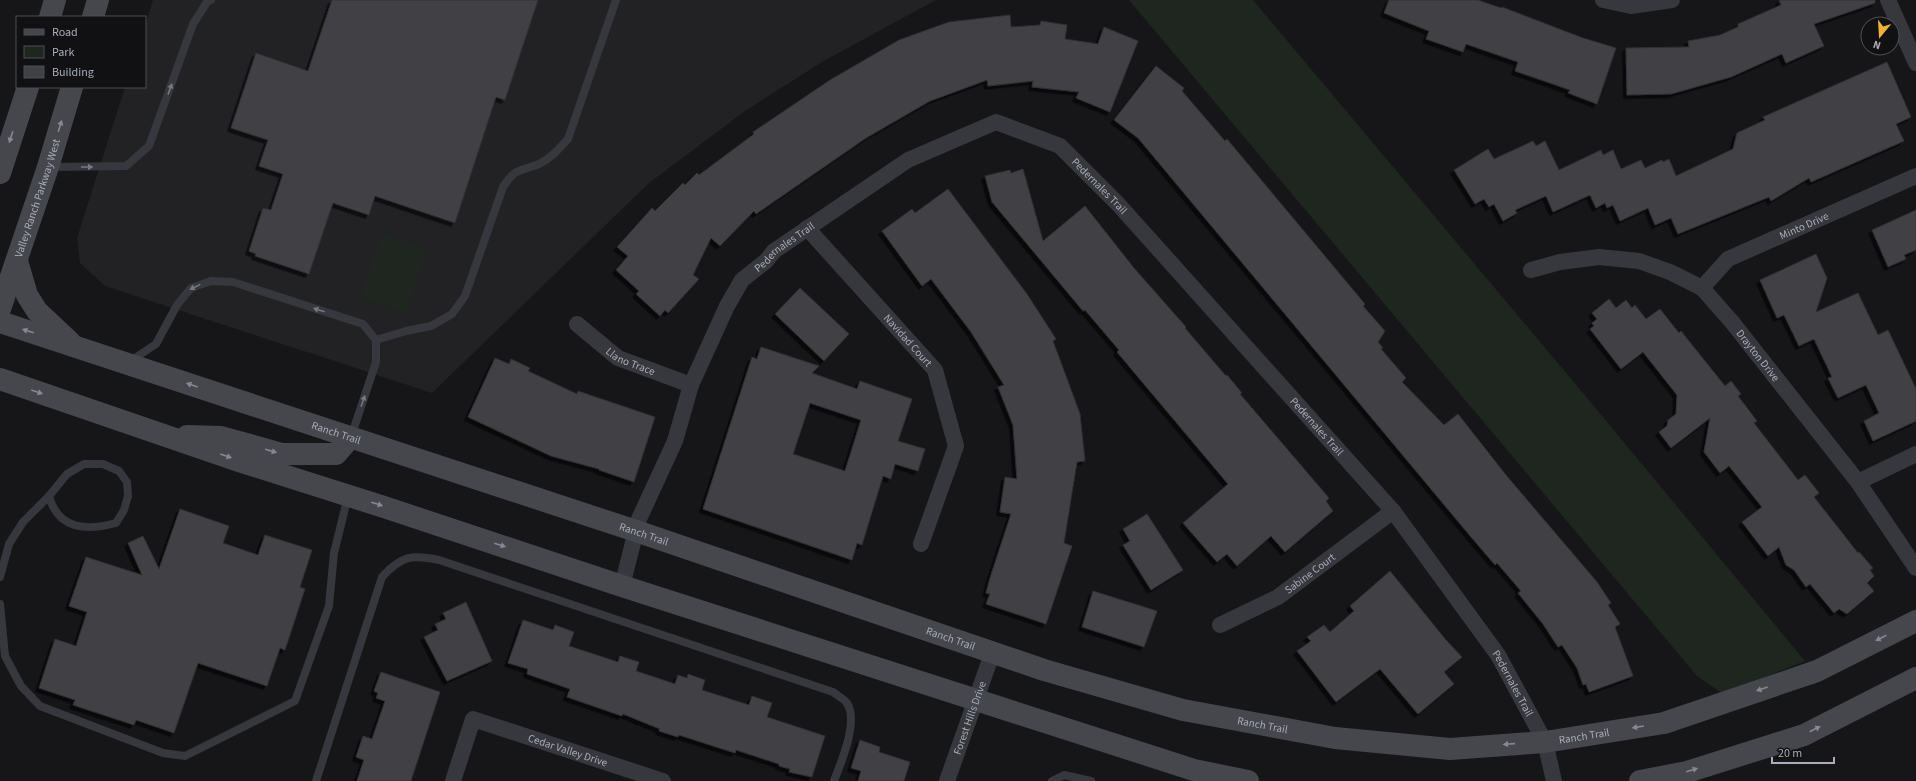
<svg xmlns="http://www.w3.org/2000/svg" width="1916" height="781" viewBox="0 0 1916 781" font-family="'Source Sans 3',sans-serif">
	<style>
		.built { fill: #222225 }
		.green { fill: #1e261f }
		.building { fill: #404145; stroke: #303034; fill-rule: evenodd; filter: url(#shadow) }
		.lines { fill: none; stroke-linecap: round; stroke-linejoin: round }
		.service { stroke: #37383d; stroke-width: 8 }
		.minor { stroke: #37383d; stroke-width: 16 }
		.secondary { stroke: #45474d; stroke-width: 22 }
		.oneway { fill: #757881 }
		.oneway2 { fill: #858993 }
		.labels { text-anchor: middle; stroke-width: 4; stroke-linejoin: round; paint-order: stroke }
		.street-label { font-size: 11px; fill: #a8adb8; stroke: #111113 }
	</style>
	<defs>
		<filter id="shadow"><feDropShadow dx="-3.5" dy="3.5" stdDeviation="0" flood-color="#0009"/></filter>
	</defs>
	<rect width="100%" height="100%" fill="#161618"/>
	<path class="built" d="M153,0h783l-114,62 -77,49 -96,72 -217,210 -327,-107 -25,-23 -3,-25 48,-151h20v-61z"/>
	<path class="green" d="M1129,0h124l335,399 217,262 -82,33 -26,-18z
		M382,234l46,16 -22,63 -45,-16z"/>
	<path class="building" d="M332,0h206l-33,100 -9,-3 -41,126 -80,-27 -6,19 -36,-12 -24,71 -54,-18 1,-2 -7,-3 14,-43 8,2 12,-36 -24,-8 9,-26 -37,-12 25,-75 52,18z
		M1389,0h89l23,8 1,-1 81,31 33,10 -19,56 -29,-11 2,-3 -55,-19 3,-9 -52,-18 -3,8 -37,-13 3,-8 -45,-18z
		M1779,0h96v3l-61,21 10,22 -38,17 -4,-9 -51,23 -60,17 -44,1 -1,-47 63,-1 -1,-6 32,-6 18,-8v-3l43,-19z
		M1010,15l1,12 29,-2 1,-4 26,4 -2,14 33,5 6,-17 34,14 -28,71 -34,-14 3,-6 -47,-5 1,-6 -45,5 -1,-6 -57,21 -64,37 -110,76 -2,-3 -34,35 -9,-8 -18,37 6,4 -31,34 -3,-3 -5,6 -24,-22 3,-3 -23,-21 12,-14 -11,-9 35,-39 3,3 28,-28 2,2 12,-12 2,2 55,-41 -1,-2 77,-52 69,-40 50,-18z
		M1887,62l24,55 -15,7 8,17 -93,41 -2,-4 -38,23 -2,-4 -91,37 -7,-16 -16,7 -7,-17 -28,13 -7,-16 -6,3 -2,-5 -9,5 -6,-13 -37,17 -7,-16 -31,14 2,3 -14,8 -9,-17 -5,3 -5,-8 -9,5 -21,-34 34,-21 6,10 39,-18 3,5 9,-5 14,29 42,-20 2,5 10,-5 8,19 20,-9 4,8 17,-8 1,2 6,-3 7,17 57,-27 4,-16 28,-13 -2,-3z
		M1156,66l28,22 -2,3 43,50 2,-2 138,165 -2,2 22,25 -7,11 5,6 -2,1 25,29 -4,4 42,43 14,-11 48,61 91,107 14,21 -3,2 12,19 -5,3 18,49 -44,16 -3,-8 -3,1 -6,-17 -15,-23 -4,2 -15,-23 -25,-31 3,-2 -24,-28 -2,2 -29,-34 -328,-393 -24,-18z
		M1023,169l20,72 42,-35 49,62 52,59 -1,1 41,48 1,-1 15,18 -2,1 89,104 -3,3 7,10 -48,41 -14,-16 -34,30 -10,-12 -10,8 -34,-39 45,-39 -111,-132 2,-2 -34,-40 -2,1 -91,-109 -7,-26 25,-6 1,3z
		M948,189l79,105 29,45 -3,2 27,73 5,47 -8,1 -13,81 8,3 -26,78 -60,-20 4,-10 -4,-1 4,-15 21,-64 -11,-2 5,-35 12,2 -4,-54 -15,-38 6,-2 -33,-53 -40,-53 -9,7 -40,-55 30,-22 3,4z
		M1916,210v40l-12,5 2,4 -18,8 -16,-37z
		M1816,254l11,24 -11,34 42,-19 20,42 10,-5 28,59v32l-43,20 -9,-20 15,-8 -13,-28 -28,13 -10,-20 4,-1 -18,-38 -15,7 -15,-31 -7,3 -17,-38z
		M800,288l49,46 -25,27 -49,-47z
		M1609,299l7,9 10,-8 6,8 3,-3 11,14 14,-10 19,24 2,-2 44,55 6,-5 10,13 -3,2 19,25 -3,2 44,57 7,-5 14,18 -5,4 44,56 1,-1 14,16 -3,2 4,6 -7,7 7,8 -27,23 -8,-5 -5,4 -24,-29 -4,3 -12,-17 -8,-5 -7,-18 -11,9 -26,-34 20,-15 -33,-41 -9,7 -16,-21 6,-34 -39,30 -12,-16 8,-6 1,-6 8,-6 1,-19 -34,-43 -22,17 -31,-40 4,-3 -2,-3 5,-4 -5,-6z
		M761,347l58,19 -7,7 45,16 3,-8 52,18 -14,42 27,8 -7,22 -23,-7 -4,15 -8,-3 -21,69 -5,-2 -5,17 -149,-51 49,-152 5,2zM810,403l51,17 -16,51 -52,-17z
		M495,358l14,6 2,-5 19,9 -2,3 49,23 1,-3 77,26 -21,65 -35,-12v-1l-48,-13 -83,-39z
		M180,509l49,17 -6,17 35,12 7,-20 47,15 -12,37 5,2 -20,61 -5,-2 -13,38 -69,-23 -24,70 -38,-13 -2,5 -61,-20 2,-5 -36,-12 16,-49 21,7 11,-34 -18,-6 17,-49 56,18 -14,-32 15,-7 16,33z
		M1147,514l36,56 -32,20 -28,-45 7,-4 -7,-12z
		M1390,571l56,69 16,17 -18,15 10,12 -36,30 -38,-45 -44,33 -39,-51 14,-10 -4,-4 17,-12 6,7 24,-21 -4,-5z
		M1093,591l64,20 -13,36 -62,-20z
		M466,602l26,59 -45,20 -23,-44 14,-7 -3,-6 11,-5 -3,-6z
		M523,620l30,10 2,-5 19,7 -5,14 49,16 2,-6 19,6 -3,9 39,13 3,-9 9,3 1,-4 17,6 -3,10 47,15 3,-9 20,7 -5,14 58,19 -13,41 -23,-5 1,-3 -11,-3v-2l-43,-14 -1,3 -56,-18 -1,2 -19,-6 1,-2 -37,-15 -1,2 -55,-19 3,-8 -43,-15 1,-5 -20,-6z
		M381,672l59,20 -29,89h-54l7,-21 -8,-3 7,-21 9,3 13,-38 -9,-3 2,-5 -4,-2z
		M860,740l20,7 -1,5 31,10 -6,19h-46l3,-10 -10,-3z"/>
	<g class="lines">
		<path class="service" d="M49,167l77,-1 23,-20 44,-122 14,-22 4,-2
			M376,340l30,-9 25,-5 21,-12 13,-18 38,-109c13,-20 16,-15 36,-23 12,-6 20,-15 29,-25l48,-139
			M129,362l27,-18 21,-39 14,-17 20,-7 22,1 130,42 13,16v22l-25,75
			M0,577l9,-33 14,-22 26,-26 18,-22 17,-10h19l16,7 8,11 1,14 -4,14 -8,13c-29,8 -58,7 -67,-27
			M0,604l5,52 16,30 19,20 123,47 22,3 110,-55 34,-95 5,-53 14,-57
			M316,781l66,-204c19,-21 30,-23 57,-17l394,132c4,3 11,7 14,11 12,19 -6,59 -13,78
			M1052,781l12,-6 27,6"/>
		<g class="minor">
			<path d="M1603,0l28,6 41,-6"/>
			<path d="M1888,0l28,63"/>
			<path id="s1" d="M807,228l128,142 21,76 -35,98"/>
			<path id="s2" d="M1531,270l29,-8 39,-5 40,4 31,11 32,16 30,34 126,160 58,86"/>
			<path id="s3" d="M1702,288l26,-29 188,-83"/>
			<path id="s4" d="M577,324l41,34 73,27"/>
			<path d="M1858,482l58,-28"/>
			<path id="s5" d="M622,586l17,-67 36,-78 16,-56 36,-79 15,-26 24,-19 8,-10 134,-91 88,-38 64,24 58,58 275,307 105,144 47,87 9,39"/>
			<path id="s6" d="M1220,625l58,-28 115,-86"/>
			<path id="s7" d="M453,781l20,-62 190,62"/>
			<path id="s8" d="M947,781l45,-127"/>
		</g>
		<g class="secondary">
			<path d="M50,17l5,-17"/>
			<path d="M93,17l5,-17"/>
			<path d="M0,173l28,-86"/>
			<path d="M17,261l10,34 10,16 33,31"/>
			<path id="s9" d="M0,309l48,-142 24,-80"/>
			<path id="s10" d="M0,322l636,209 408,139 139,40 152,28 115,11 95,-7 119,-19 153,-52 99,-50"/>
			<path d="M0,379l242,83 142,45 238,79 572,184 54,11"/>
			<path d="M187,436l34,1 61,17h54l14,-16"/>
			<path d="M1640,781l47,-9 117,-37 112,-57"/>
		</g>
	</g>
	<defs><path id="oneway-solid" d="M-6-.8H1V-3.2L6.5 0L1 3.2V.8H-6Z"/></defs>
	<g class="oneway">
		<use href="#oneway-solid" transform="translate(170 89) rotate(-70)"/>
		<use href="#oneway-solid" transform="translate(87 167)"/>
		<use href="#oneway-solid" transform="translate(195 287) rotate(154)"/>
		<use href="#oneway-solid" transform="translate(319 310) rotate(-162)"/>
		<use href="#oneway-solid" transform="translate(363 401) rotate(-71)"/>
	</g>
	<g class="oneway2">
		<use href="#oneway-solid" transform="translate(60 126) rotate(-73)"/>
		<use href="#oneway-solid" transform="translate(11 137) rotate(108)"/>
		<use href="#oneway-solid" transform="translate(28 331) rotate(-162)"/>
		<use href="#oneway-solid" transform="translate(192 385) rotate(-161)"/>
		<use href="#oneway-solid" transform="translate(37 392) rotate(19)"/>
		<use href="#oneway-solid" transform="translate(271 451) rotate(16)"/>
		<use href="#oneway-solid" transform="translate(226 456) rotate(19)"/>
		<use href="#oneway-solid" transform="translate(377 504) rotate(17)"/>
		<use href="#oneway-solid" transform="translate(500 545) rotate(18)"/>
		<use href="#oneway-solid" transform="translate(1881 638) rotate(153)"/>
		<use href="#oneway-solid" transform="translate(1762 689) rotate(161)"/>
		<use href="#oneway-solid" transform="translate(1638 727) rotate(171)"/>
		<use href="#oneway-solid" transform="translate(1815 729) rotate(-27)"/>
		<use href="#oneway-solid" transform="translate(1509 744) rotate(176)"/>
		<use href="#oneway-solid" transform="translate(1692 770) rotate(-17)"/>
	</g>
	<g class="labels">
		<g class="street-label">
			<text dy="4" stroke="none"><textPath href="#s5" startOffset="756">Pedernales Trail</textPath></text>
			<text dy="4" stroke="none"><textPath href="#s9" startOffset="117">Valley Ranch Parkway West</textPath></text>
			<text dy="4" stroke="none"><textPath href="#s3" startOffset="122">Minto Drive</textPath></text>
			<text dy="4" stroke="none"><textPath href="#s5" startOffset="384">Pedernales Trail</textPath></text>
			<text dy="4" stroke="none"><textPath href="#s1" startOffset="151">Navidad Court</textPath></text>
			<text dy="4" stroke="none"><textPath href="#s2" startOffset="266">Drayton Drive</textPath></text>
			<text dy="4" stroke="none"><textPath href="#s4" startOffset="66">Llano Trace</textPath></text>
			<text dy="4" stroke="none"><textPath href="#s5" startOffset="1080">Pedernales Trail</textPath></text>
			<text dy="4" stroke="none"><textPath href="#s10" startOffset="354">Ranch Trail</textPath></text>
			<text dy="4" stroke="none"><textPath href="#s10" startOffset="678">Ranch Trail</textPath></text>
			<text dy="4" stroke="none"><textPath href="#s6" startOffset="104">Sabine Court</textPath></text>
			<text dy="4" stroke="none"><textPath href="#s10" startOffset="1002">Ranch Trail</textPath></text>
			<text dy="4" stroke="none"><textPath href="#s5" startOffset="1404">Pedernales Trail</textPath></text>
			<text dy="4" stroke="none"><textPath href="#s8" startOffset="67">Forest Hills Drive</textPath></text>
			<text dy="4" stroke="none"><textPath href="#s10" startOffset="1326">Ranch Trail</textPath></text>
			<text dy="4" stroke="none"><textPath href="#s10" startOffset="1650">Ranch Trail</textPath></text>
			<text dy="4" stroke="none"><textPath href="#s7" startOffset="165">Cedar Valley Drive</textPath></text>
		</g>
	</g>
	<rect x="16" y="16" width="130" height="72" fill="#111113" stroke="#4d4f55"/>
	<rect x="24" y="29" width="20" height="6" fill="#45474d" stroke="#4d4f55"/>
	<text x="52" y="36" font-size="12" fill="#a8adb8">Road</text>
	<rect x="24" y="46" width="20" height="12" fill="#1e261f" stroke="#4d4f55"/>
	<text x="52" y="56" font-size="12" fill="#a8adb8">Park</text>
	<rect x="24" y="66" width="20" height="12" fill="#404145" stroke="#4d4f55"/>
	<text x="52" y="76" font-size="12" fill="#a8adb8">Building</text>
	<g transform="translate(1880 36) rotate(198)"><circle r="19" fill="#111113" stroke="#4d4f55"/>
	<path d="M0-3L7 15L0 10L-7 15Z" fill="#f2b134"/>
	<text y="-6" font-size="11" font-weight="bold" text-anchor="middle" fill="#a8adb8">N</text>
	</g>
	<path d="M1772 757v6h62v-6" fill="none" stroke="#a8adb8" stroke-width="2"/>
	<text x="1778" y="757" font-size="12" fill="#a8adb8" stroke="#111113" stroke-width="3" paint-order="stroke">20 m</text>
</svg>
